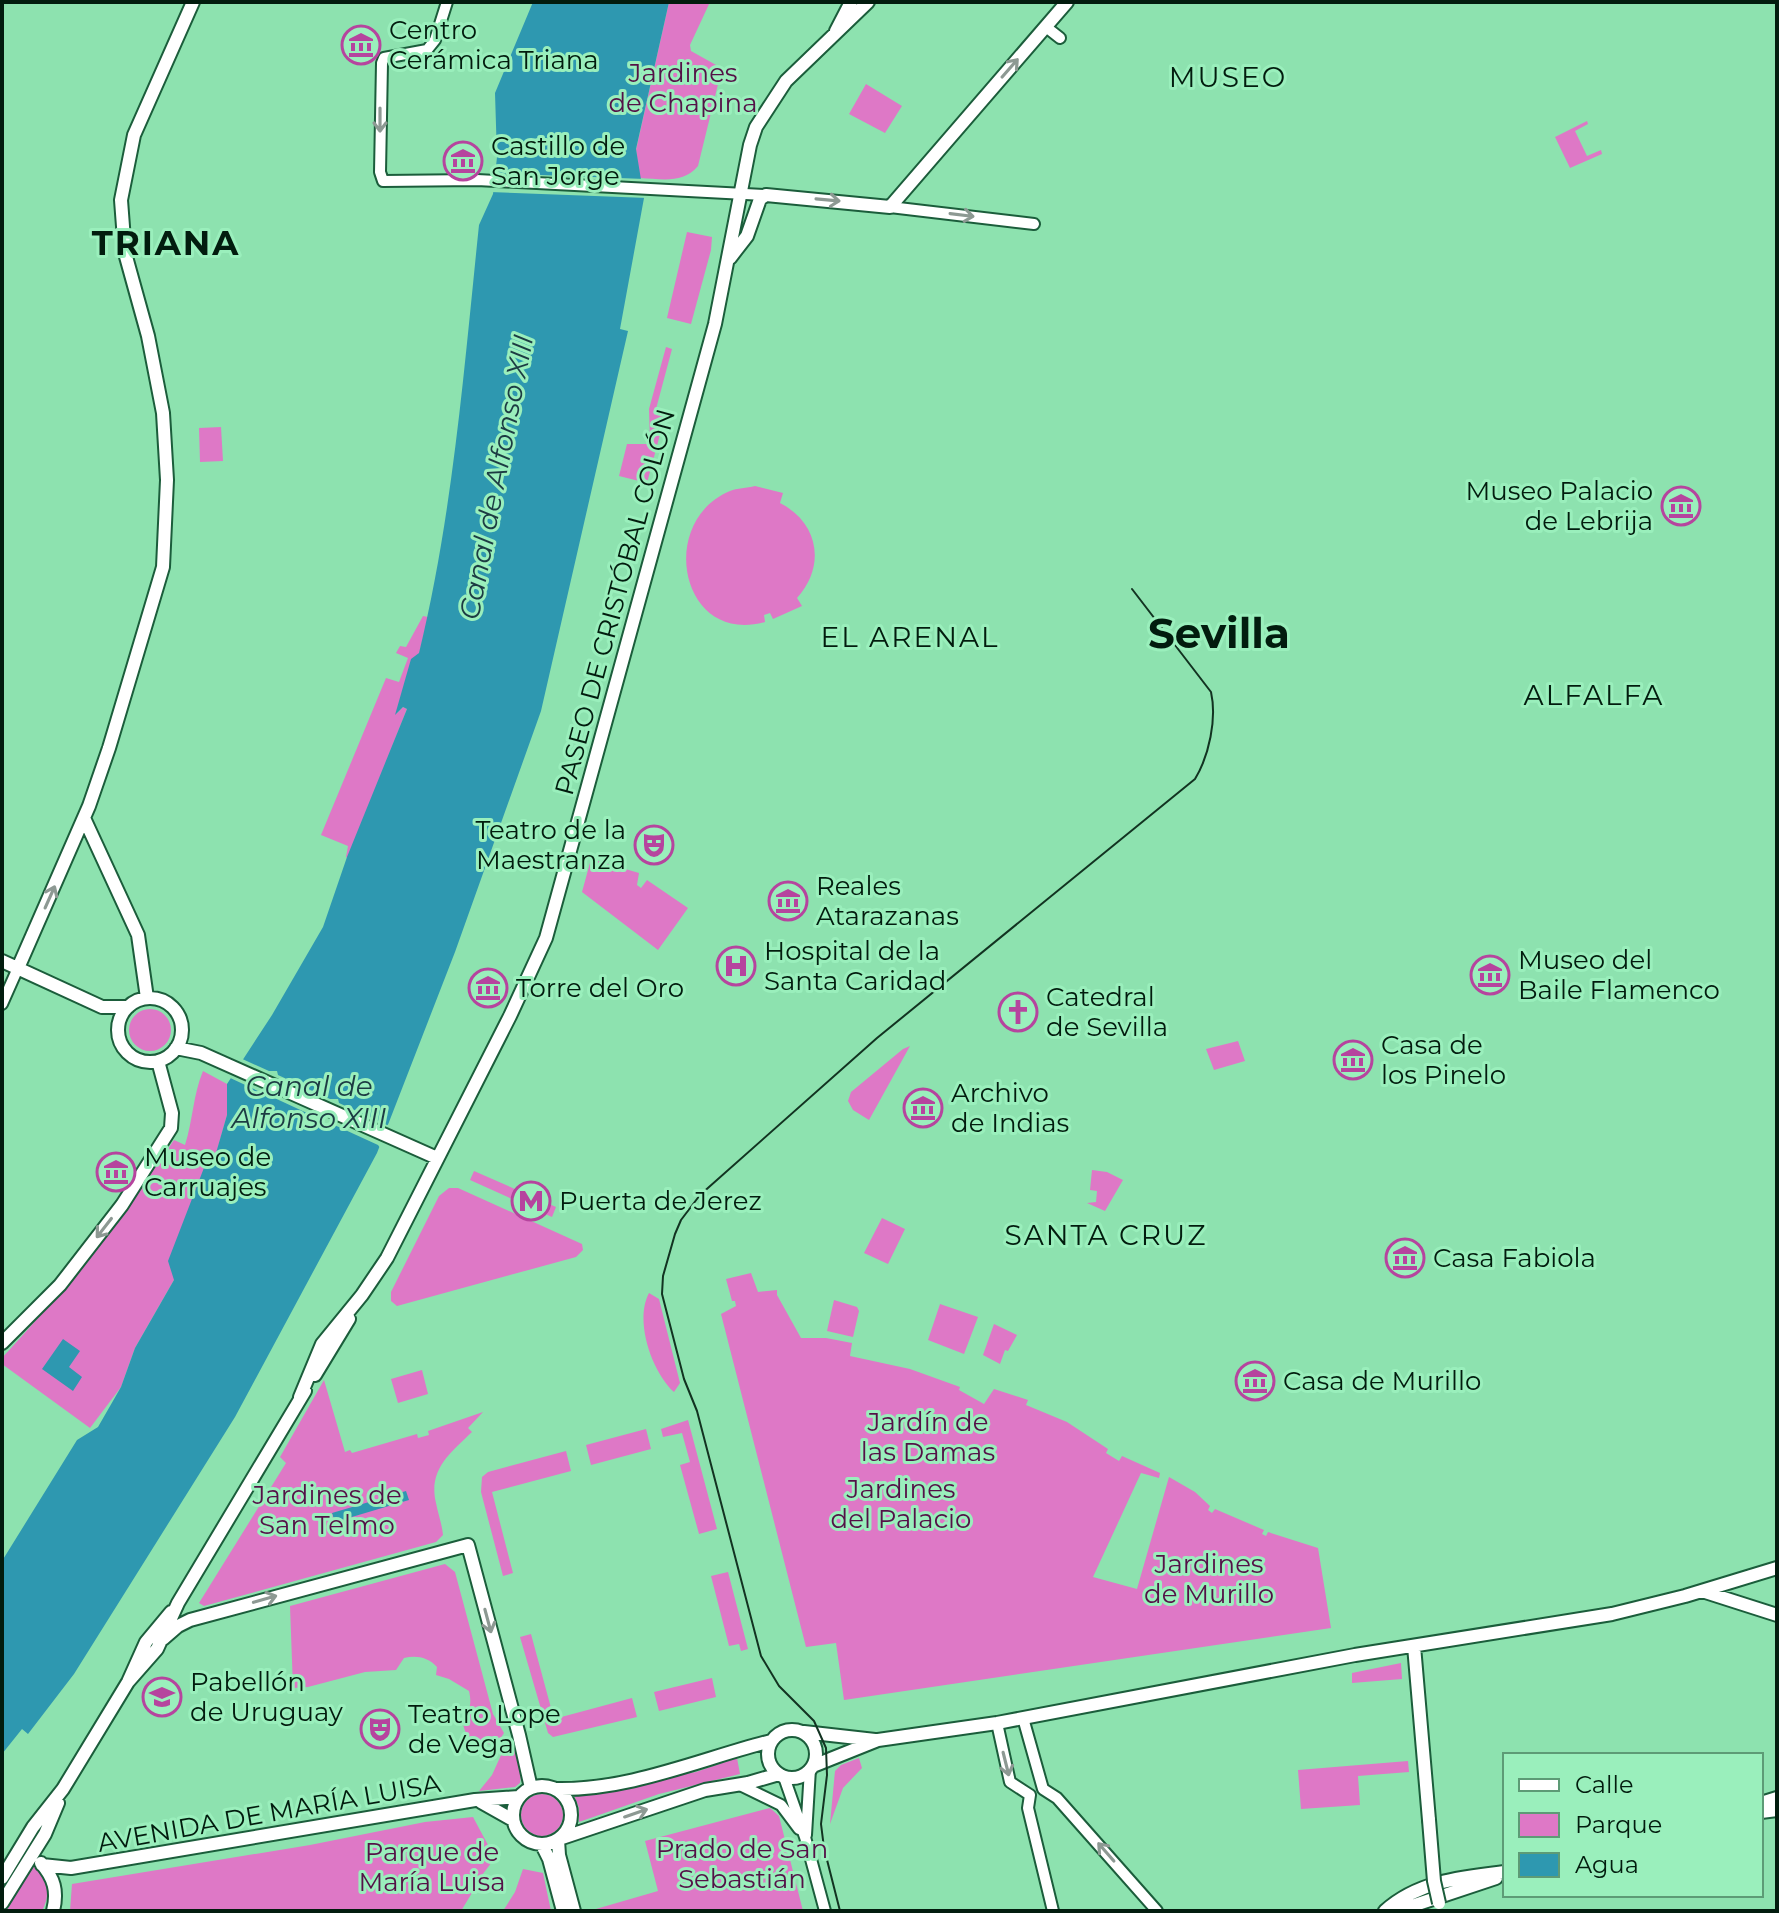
<svg xmlns="http://www.w3.org/2000/svg" width="1779" height="1913" viewBox="0 0 1779 1913" font-family="Montserrat,sans-serif">
	<style>
		.green { fill: #de78c6 }
		.water { fill: #2e98b0 }
		.pier { fill: #8de2af }
		.lines { fill: none; stroke-linecap: round; stroke-linejoin: round }
		.minor-casing { stroke: #1b5d3b; stroke-width: 14 }
		.major-casing { stroke: #1b5d3b; stroke-width: 16 }
		.minor { stroke: #fff; stroke-width: 10 }
		.major { stroke: #fff; stroke-width: 12 }
		.tram { stroke: #123321; stroke-width: 2 }
		.major-bridge-casing { stroke: #1b5d3b; stroke-width: 16; stroke-linecap: butt }
		.major-bridge { stroke: #fff; stroke-width: 12 }
		.oneway { stroke: #8d9993 }
		.labels { text-anchor: middle; stroke-width: 6; stroke-linejoin: round; paint-order: stroke }
		.poi-label { font-size: 26px; fill: #021c0e; stroke: #9aefbc; text-anchor: start }
		.park-label { font-size: 26px; fill: #541147; stroke: #9aefbc }
		.street-label { font-size: 26px; fill: #021c0e; stroke: #9aefbc }
		.neighbourhood-label { font-size: 28px; letter-spacing: 2px; fill: #021c0e; stroke: #9aefbc }
		.water-label { font-size: 28px; font-style: italic; fill: #1c3b43; stroke: #9aefbc }
		.district-label { font-size: 34px; font-weight: bold; letter-spacing: 2px; fill: #021c0e; stroke: #9aefbc }
		.town-label { font-size: 42px; font-weight: bold; fill: #021c0e; stroke: #9aefbc }
	</style>
	<rect width="100%" height="100%" fill="#8de2af"/>
	<path class="green" d="M669,2h41l-20,43 1,6 34,19 -2,6h-3l-22,90c-15,18 -36,13 -58,12l-4,-28z
		M866,84l36,22 -17,27 -36,-19z
		M1587,121l1,3 -13,7 12,25 14,-6 1,4 -32,14 -15,-31z
		M687,232l25,5 -1,13 -20,74 -24,-6z
		M666,347l6,2 -16,60 10,3 -19,71 -28,-7 8,-32h23l-1,-35z
		M221,427l2,34 -23,1 -1,-34z
		M755,486l28,7 -3,10c39,20 46,63 17,95l5,8 -29,13 -3,-6 -6,2 1,7c-84,24 -109,-100 -35,-131 7,-3 17,-3 25,-5z
		M423,616l5,1 -9,37 -22,59 6,-6 4,2 -59,149 -2,-1 2,-11 -27,-11 65,-157 13,4 9,-24 -12,-5 4,-7 6,1z
		M591,859l48,14 -2,12 4,3 6,-8 41,28 -30,42 -76,-58z
		M129 1030a21 21 0 1 1 42 0a21 21 0 1 1-42 0Z
		M1238,1041l7,20 -31,9 -8,-21z
		M910,1046l-41,74 -16,-10 -5,-9 3,-9 52,-43z
		M203,1071l24,13v31l-11,39 -9,6 -33,120 -39,68 -14,39 -31,41 -88,-64v-6c65,-70 119,-139 172,-218l11,5c8,-25 8,-50 18,-74z
		M1092,1170l15,2 16,8 -18,31 -18,-8 9,-1 1,-11 -7,-1z
		M474,1171l82,36 -4,10 -82,-37z
		M449,1188h9l124,56 1,6 -7,7 -179,49 -6,-5v-9l48,-96z
		M882,1218l23,11 -17,35 -24,-11z
		M751,1273l7,19 19,-2v5l24,43h25l26,5 -2,13 60,13 50,18 -1,3 25,14 10,-15 34,11 -2,5 41,17 41,27 -2,4 13,8 3,-5 38,17 -1,5 -18,-5 -48,104 44,12 32,-112 26,15 15,14 -2,4 4,3 3,-4 49,21 -2,4 4,2 2,-4 50,16 13,80 -487,72 -8,-57 -30,4 -85,-333 15,-8 -1,-5h-3l-6,-22z
		M649,1293l10,6 21,84 -6,9c-22,-20 -40,-71 -25,-99z
		M834,1300l23,7 2,4 -6,26 -26,-6z
		M940,1304l38,13 -14,37 -36,-14z
		M994,1324l23,11 -9,16 -3,-1 -5,14 -17,-9z
		M422,1370l6,24 -30,9 -7,-24z
		M324,1380l21,72 5,-2 2,3 65,-19 1,4 11,-3 -1,-4 55,-19 -15,16 4,4c-22,21 -44,38 -36,71 2,11 6,21 7,32l-7,7 -232,64 -5,-3 87,-140 -6,-6z
		M688,1420l29,109 -18,5 -19,-69 10,-3 -8,-29 -19,4 -2,-8z
		M646,1429l5,20 -60,16 -5,-20z
		M566,1451l5,20 -79,21 21,81 -10,3 -22,-84 1,-15 6,-5z
		M445,1564l10,8 38,142 11,19c-10,16 -15,11 -32,8l-7,-10 -3,-10c8,-10 10,-17 7,-30l-20,-12 -13,-4 1,-8c-9,-10 -21,-12 -33,-9l-8,12 -31,2 -57,15 -15,1 -3,-82z
		M728,1572l20,77 -7,2 -2,-7 -10,2 -18,-70z
		M531,1634l23,85 78,-21 5,19 -84,20 -5,-4 -28,-96z
		M1401,1663l1,16 -50,4v-10z
		M712,1678l4,19 -57,14 -5,-19z
		M512,1740l9,34 -1,9 -5,4 -36,4 13,-16 15,-33z
		M737,1758l3,16 -81,20 -80,28v-14l-5,-13 122,-23z
		M859,1758l3,10 -19,20 -13,36 5,-53 6,-6z
		M1408,1761l1,11 -51,4 2,29 -59,4 -3,-39z
		M521 1815a21 21 0 1 1 42 0a21 21 0 1 1-42 0Z
		M770,1808l9,8 24,95h-214l69,-20 -13,-50z
		M473,1817l15,28 10,9 -25,33 2,1 -14,23h-391l2,-27 238,-39 115,-23z
		M33,1866c15,13 18,28 9,45h-36z
		M523,1869l20,4 8,38h-48l12,-19z"/>
	<path class="water" d="M533,2h136l-33,147 8,49 -24,131 8,2 -87,380 -86,241 -78,201 -142,264 -161,257 -46,60 -6,-5 -20,25v-193l75,-121 21,-13 23,-40 14,-39 39,-68 -6,-19 39,-101 9,-7 11,-38v-31l45,-69 51,-88 24,-70 60,-148 -4,-2 -8,8 16,-56 8,-6c34,-140 45,-284 60,-428l14,-31 4,-37 -2,-64z
		M63,1339l17,12 -11,16 13,10 -9,14 -31,-22z
		M406,1491l3,9 -74,22 -3,-9z"/>
	<path class="pier" d="M491,173l154,6 3,19 -158,-6z
		M238,1057l31,14h8l1,4 52,24h8l1,4 48,22 5,-1 -11,25 -3,-4 -48,-22 -4,2 -4,-5 -54,-25h-7l-1,-3 -34,-16z"/>
	<g class="lines">
		<g class="minor-casing">
			<path id="minor" d="M447,2l-12,38 -8,10 -43,8 -2,5 -2,109 3,9 94,-1 289,15
				M1046,27l14,11
				M890,207l144,17
				M2,1004l16,-36
				M1023,1718l20,71
				M997,1723l13,59 20,13
				M784,1777l21,60 20,74
				M740,1785l41,20 18,24
				M1043,1789l14,9 100,113
				M1030,1795l-2,13 25,103
				M806,1835l4,-66"/>
		</g>
		<g class="major-casing">
			<path id="major" d="M836,31l15,-29
				M730,258l17,-22 13,-37 6,-4 124,12 177,-205
				M84,818l54,117 9,63
				M2,961l100,46h26
				M18,968l71,-162 20,-58 54,-181 4,-87 -4,-67 -15,-77 -23,-83 -4,-53 13,-65 59,-133
				M118 1030a32 32 0 1 1 64 0a32 32 0 1 1-64 0Z
				M176,1048l25,5 236,105
				M2,1343l58,-58 62,-80 49,-77 1,-15 -14,-52
				M315,1375l34,-56
				M300,1397l22,-53 40,-49 25,-37 123,-242 36,-78 169,-614 35,-179 6,-18 30,-46 82,-79
				M1702,1591l75,24
				M163,1639l15,-13 12,-6 278,-75 51,190 12,53
				M1414,1646l15,174
				M128,1682l29,-33 21,-46 127,-212
				M768 1754a24 24 0 1 1 48 0a24 24 0 1 1-48 0Z
				M804,1732l71,8
				M813,1766l65,-26 119,-17 358,-68 257,-41 73,-18 92,-28
				M513 1815a29 29 0 1 1 58 0a29 29 0 1 1-58 0Z
				M555,1789c74,2 145,-30 216,-48
				M481,1802l32,18
				M1761,1803l16,-5
				M1761,1812l16,-2
				M562,1838l143,-48 43,-7 31,-9
				M558,1840l1,15 15,56
				M542,1845l7,14 14,52
				M41,1863c13,15 17,28 12,48
				M42,1865l29,3 404,-68 44,-3
				M2,1878l31,-51 30,-38 65,-107 18,-40 25,-30
				M2,1903l43,-69 13,-31
				M1385,1911c33,-30 78,-34 120,-39
				M1397,1911l99,-33"/>
		</g>
		<use href="#minor" class="minor"/>
		<use href="#major" class="major"/>
		<path class="tram" d="M840,1911l-16,-63 -3,-24 6,-49 -1,-27 -12,-27 -35,-35 -18,-30 -64,-245 -13,-32 -22,-85 1,-18 12,-42 6,-14 19,-25 177,-157 318,-259c14,-23 22,-60 16,-87l-79,-103"/>
		<g class="major-bridge-casing">
			<path id="major-bridge" d="M1429,1820l5,61 5,22"/>
		</g>
		<use href="#major-bridge" class="major-bridge"/>
	</g>
	<defs><path id="oneway-shaft" d="M-6 0H5M1.5-3L5.5 0L1.5 3" fill="none" stroke-width="1.6" stroke-linecap="round" stroke-linejoin="round" transform="scale(2)"/></defs>
	<g class="oneway">
		<use href="#oneway-shaft" transform="translate(1010 68) rotate(-49)"/>
		<use href="#oneway-shaft" transform="translate(380 120) rotate(90)"/>
		<use href="#oneway-shaft" transform="translate(828 200) rotate(5)"/>
		<use href="#oneway-shaft" transform="translate(962 215) rotate(7)"/>
		<use href="#oneway-shaft" transform="translate(50 897) rotate(-66)"/>
		<use href="#oneway-shaft" transform="translate(104 1228) rotate(128)"/>
		<use href="#oneway-shaft" transform="translate(265 1599) rotate(-16)"/>
		<use href="#oneway-shaft" transform="translate(488 1621) rotate(75)"/>
		<use href="#oneway-shaft" transform="translate(1006 1764) rotate(76)"/>
		<use href="#oneway-shaft" transform="translate(636 1813) rotate(-19)"/>
		<use href="#oneway-shaft" transform="translate(1106 1852) rotate(-131)"/>
	</g>
	<defs>
		<g id="museum-ring" transform="scale(2)"><circle r="9.5" fill="#9aefbc" stroke="#b6449e" stroke-width="1.5"/><path d="M0-6L6-3V-2H-6V-3ZM-5-1h2V3h-2ZM-1-1h2V3h-2ZM3-1h2V3H3ZM-6 4H6V6H-6Z" fill="#b6449e"/></g>
		<g id="theatre-ring" transform="scale(2)"><circle r="9.5" fill="#9aefbc" stroke="#b6449e" stroke-width="1.5"/><path d="M-5-5.5Q0-4 5-5.5V0Q5 5 0 6Q-5 5-5 0ZM-3.3-2.5H-1v1.5H-3.3ZM1-2.5H3.3v1.5H1ZM-2.8 1Q0 5.5 2.8 1Z" fill="#b6449e"/></g>
		<g id="hospital-ring" transform="scale(2)"><circle r="9.5" fill="#9aefbc" stroke="#b6449e" stroke-width="1.5"/><path d="M-5-5h3v3.5h4V-5h3V5h-3V1.5h-4V5h-3Z" fill="#b6449e"/></g>
		<g id="church-ring" transform="scale(2)"><circle r="9.5" fill="#9aefbc" stroke="#b6449e" stroke-width="1.5"/><path d="M-1.2-6h2.4v3.5h3.3v2.4h-3.3V6h-2.4V-.1h-3.3v-2.4h3.3Z" fill="#b6449e"/></g>
		<g id="metro-ring" transform="scale(2)"><circle r="9.5" fill="#9aefbc" stroke="#b6449e" stroke-width="1.5"/><path d="M-5.5 5V-5H-3L0 0L3-5H5.5V5H3V-.5L0 4L-3-.5V5Z" fill="#b6449e"/></g>
		<g id="university-ring" transform="scale(2)"><circle r="9.5" fill="#9aefbc" stroke="#b6449e" stroke-width="1.5"/><path d="M0-5L7-2L0 1L-7-2ZM-4 1L0 2.5L4 1V4Q0 6-4 4Z" fill="#b6449e"/></g>
	</defs>
	<g fill-rule="evenodd">
		<use href="#museum-ring" x="361" y="45"/>
		<use href="#museum-ring" x="463" y="161"/>
		<use href="#museum-ring" x="1681" y="506"/>
		<use href="#theatre-ring" x="654" y="845"/>
		<use href="#museum-ring" x="788" y="901"/>
		<use href="#hospital-ring" x="736" y="966"/>
		<use href="#museum-ring" x="1490" y="975"/>
		<use href="#museum-ring" x="488" y="988"/>
		<use href="#church-ring" x="1018" y="1012"/>
		<use href="#museum-ring" x="1353" y="1060"/>
		<use href="#museum-ring" x="923" y="1108"/>
		<use href="#museum-ring" x="116" y="1172"/>
		<use href="#metro-ring" x="531" y="1201"/>
		<use href="#museum-ring" x="1405" y="1258"/>
		<use href="#museum-ring" x="1255" y="1381"/>
		<use href="#university-ring" x="162" y="1697"/>
		<use href="#theatre-ring" x="380" y="1729"/>
	</g>
	<g class="labels">
		<g class="poi-label">
			<text x="389" y="39">Centro<tspan x="389" dy="30">Cerámica Triana</tspan></text>
			<text x="491" y="155">Castillo de<tspan x="491" dy="30">San Jorge</tspan></text>
			<text x="1653" y="500" text-anchor="end">Museo Palacio<tspan x="1653" dy="30">de Lebrija</tspan></text>
			<text x="626" y="839" text-anchor="end">Teatro de la<tspan x="626" dy="30">Maestranza</tspan></text>
			<text x="816" y="895">Reales<tspan x="816" dy="30">Atarazanas</tspan></text>
			<text x="764" y="960">Hospital de la<tspan x="764" dy="30">Santa Caridad</tspan></text>
			<text x="1518" y="969">Museo del<tspan x="1518" dy="30">Baile Flamenco</tspan></text>
			<text x="516" y="997">Torre del Oro</text>
			<text x="1046" y="1006">Catedral<tspan x="1046" dy="30">de Sevilla</tspan></text>
			<text x="1381" y="1054">Casa de<tspan x="1381" dy="30">los Pinelo</tspan></text>
			<text x="951" y="1102">Archivo<tspan x="951" dy="30">de Indias</tspan></text>
			<text x="144" y="1166">Museo de<tspan x="144" dy="30">Carruajes</tspan></text>
			<text x="559" y="1210">Puerta de Jerez</text>
			<text x="1433" y="1267">Casa Fabiola</text>
			<text x="1283" y="1390">Casa de Murillo</text>
			<text x="190" y="1691">Pabellón<tspan x="190" dy="30">de Uruguay</tspan></text>
			<text x="408" y="1723">Teatro Lope<tspan x="408" dy="30">de Vega</tspan></text>
		</g>
		<g class="park-label">
			<text x="683" y="82">Jardines<tspan x="683" dy="30">de Chapina</tspan></text>
			<text x="928" y="1431">Jardín de<tspan x="928" dy="30">las Damas</tspan></text>
			<text x="901" y="1498">Jardines<tspan x="901" dy="30">del Palacio</tspan></text>
			<text x="327" y="1504">Jardines de<tspan x="327" dy="30">San Telmo</tspan></text>
			<text x="1209" y="1573">Jardines<tspan x="1209" dy="30">de Murillo</tspan></text>
			<text x="742" y="1858">Prado de San<tspan x="742" dy="30">Sebastián</tspan></text>
			<text x="432" y="1861">Parque de<tspan x="432" dy="30">María Luisa</tspan></text>
		</g>
		<g class="street-label">
			<text transform="translate(615 602) rotate(-75)" y="9">PASEO DE CRISTÓBAL COLÓN</text>
			<text transform="translate(269 1813) rotate(-10)" y="9">AVENIDA DE MARÍA LUISA</text>
		</g>
		<g class="neighbourhood-label">
			<text x="1228" y="87">MUSEO</text>
			<text x="910" y="647">EL ARENAL</text>
			<text x="1594" y="705">ALFALFA</text>
			<text x="1106" y="1245">SANTA CRUZ</text>
		</g>
		<g class="water-label">
			<text transform="translate(496 477) rotate(-79)" y="10">Canal de Alfonso XIII</text>
			<text x="309" y="1096">Canal de<tspan x="309" dy="32">Alfonso XIII</tspan></text>
		</g>
		<g class="district-label">
			<text x="166" y="255">TRIANA</text>
		</g>
		<g class="town-label">
			<text x="1219" y="648">Sevilla</text>
		</g>
	</g>
	<rect width="1779" height="1913" fill="none" stroke="#021c0e" stroke-width="8"/>
	<rect x="1503" y="1753" width="260" height="144" fill="#9aefbc" stroke="#5d9b76" stroke-width="2"/>
	<rect x="1519" y="1779" width="40" height="12" fill="#ffffff" stroke="#5d9b76" stroke-width="2"/>
	<text x="1575" y="1793" font-size="24" fill="#021c0e">Calle</text>
	<rect x="1519" y="1813" width="40" height="24" fill="#de78c6" stroke="#5d9b76" stroke-width="2"/>
	<text x="1575" y="1833" font-size="24" fill="#021c0e">Parque</text>
	<rect x="1519" y="1853" width="40" height="24" fill="#2e98b0" stroke="#5d9b76" stroke-width="2"/>
	<text x="1575" y="1873" font-size="24" fill="#021c0e">Agua</text>
</svg>
